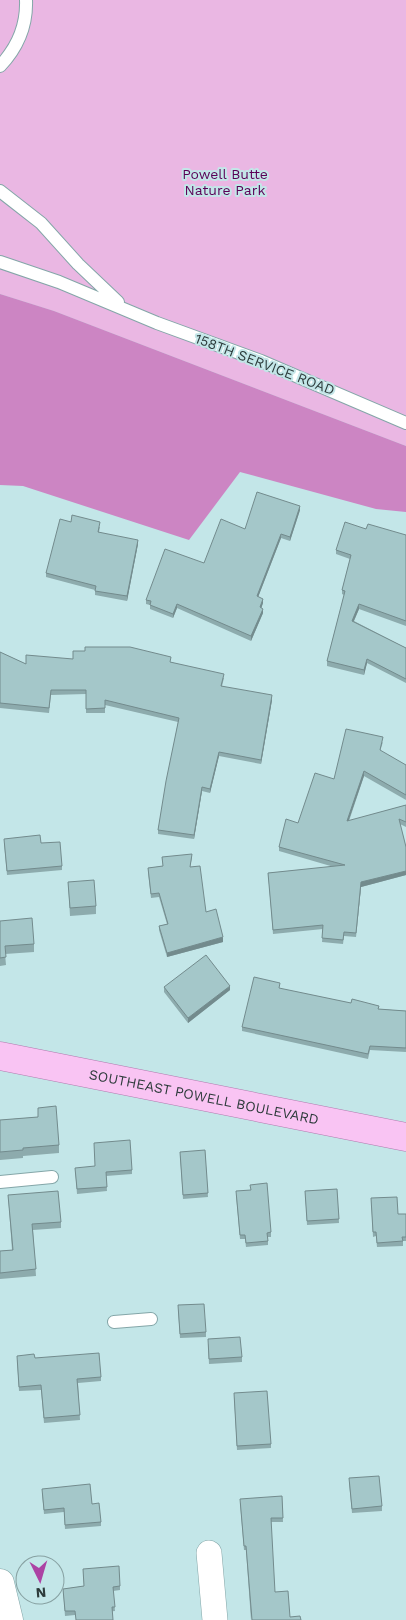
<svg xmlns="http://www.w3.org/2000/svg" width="406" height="1620" viewBox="0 0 406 1620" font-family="'Work Sans',sans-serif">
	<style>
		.green { fill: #eab7e3 }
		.forest { fill: #cc85c3 }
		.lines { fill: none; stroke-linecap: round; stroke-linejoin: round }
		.service-casing { stroke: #84a6a8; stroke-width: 14 }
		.minor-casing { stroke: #84a6a8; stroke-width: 26 }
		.secondary-casing { stroke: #84a6a8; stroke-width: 29 }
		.primary-casing { stroke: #af7aad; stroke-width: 29 }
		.service { stroke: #fff; stroke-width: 12 }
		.minor { stroke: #fff; stroke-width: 25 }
		.secondary { stroke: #fff; stroke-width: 28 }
		.primary { stroke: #f9c4f3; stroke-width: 28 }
		.wall { fill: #8dabad }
		.shaded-wall { fill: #738b8d }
		.building { fill: #a4c7c9; stroke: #738b8d }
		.labels { text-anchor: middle; stroke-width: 4; stroke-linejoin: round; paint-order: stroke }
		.park-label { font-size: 14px; fill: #5a0056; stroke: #c3e6e8 }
		.street-label { font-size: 14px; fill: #2c3a3a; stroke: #c3e6e8 }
	</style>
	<rect width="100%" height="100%" fill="#c3e6e8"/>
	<path class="green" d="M0,0h406v446l-352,-135 -54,-17z"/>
	<path class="forest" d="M0,294l54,17 352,135v66l-30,-3 -136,-37 -51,68 -166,-54 -23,-1z"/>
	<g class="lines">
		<g class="service-casing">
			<path id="service" d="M0,66c18,-19 27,-40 26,-66
				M0,191l41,32 37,41 40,38
				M0,262l59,20 98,41 104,38 145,62
				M0,1182l52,-5
				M114,1322l37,-3"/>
		</g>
		<g class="minor-casing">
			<path id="minor" d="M209,1553l6,67"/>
		</g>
		<g class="secondary-casing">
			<path id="secondary" d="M0,1583l9,37"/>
		</g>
		<g class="primary-casing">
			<g id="primary">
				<path id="s1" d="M0,1056l406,81"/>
			</g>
		</g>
		<use href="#service" class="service"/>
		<use href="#minor" class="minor"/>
		<use href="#secondary" class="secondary"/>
		<use href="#primary" class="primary"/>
	</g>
	<path class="wall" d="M300,510l-10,31 -9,-3 -23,59 5,6 -2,5 2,5 -12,28 -74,-33 -4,10 -23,-9v-4l-4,-1v-4l58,-37 41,-34z
		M71,522l29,5 -1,5 39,12 -11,57 -32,-6v-5l-49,-13v-4z
		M366,529l40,6v91l-47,-17 -5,12 52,27v35l-39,-20 -3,12 -37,-9v-5l17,-66 -2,-1v-4l8,-31 -14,-5v-4z
		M0,652l26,12 47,-5 98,3 53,16 -2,8 50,14 -11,64 -42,-8 -9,37 -8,-2 -8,48 -36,-5v-4l20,-108 -73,-17v8h-19v-19l-35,1 -2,18 -49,-5z
		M383,742l-3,9 26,14v35l-42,-24 -15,45 57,-16v22l-6,-3 6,23v28l-45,12 -5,50 -12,-1 -1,8 -21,-2 1,-13 -50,5 -5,-61 66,-6 -55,-16v-4l55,-68z
		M4,843h37l21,23v4l-55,5z
		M162,857l30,1 -2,9 16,45 17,30 -56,15 -8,-27v-4l8,-2 -8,-27 -8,1 -3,-26v-4l15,-2z
		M68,882l28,24v8l-26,2z
		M0,921l34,23v8l-29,2 1,11 -6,1z
		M164,987l66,3 -42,33 -24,-31z
		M280,989l99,20 27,2v41l-36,-2 -2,9 -126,-28v-4z
		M38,1108l21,37v8l-36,3v2l-23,2v-40l38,-3z
		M205,1150l3,47 -25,2 -3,-43z
		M75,1168l57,2v4l-26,2 1,15 -30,3z
		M337,1189l2,34 -32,2 -2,-34z
		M8,1195l53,27v6l-28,2 3,46 -36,3v-28l12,-1z
		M236,1195l35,37v5h-3v8l-22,2 -1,-8h-5z
		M371,1198l27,16h8v27h-3v5l-26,1 -1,-11 -3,1z
		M178,1310l28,22v5l-26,1z
		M208,1344l34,13v5l-33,2z
		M35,1358l66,19v4l-23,2 2,37 -36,3 -3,-33 -22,1 -2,-31z
		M234,1397l37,47v4l-34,2z
		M349,1482l33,24v5l-30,2z
		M42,1493l50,11 9,18v4l-36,3 -1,-17 -20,2z
		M282,1496l1,26h-12l-20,98 -5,-70h-2l-4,-47z
		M83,1569l37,17v4l-7,1 2,20 -50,5 -2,-27 21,-3z"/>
	<path class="shaded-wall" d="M300,506v4l-10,31v-4z
		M281,534v4l-24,62v-4z
		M138,540v4l-11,57v-5z
		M263,599v4l-3,9v-5z
		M177,604v4l-4,10v-4z
		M359,604v5l-7,16v-4z
		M263,609v4l-12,28v-5z
		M367,659v4l-3,12v-5z
		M272,695v5l-11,64v-4z
		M219,752v4l-9,37v-4z
		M364,771v5l-17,49v-4z
		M202,787v4l-8,48v-4z
		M406,871v4l-45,12 -5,50 5,-55z
		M223,937v5l-56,15v-4z
		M230,986v4l-42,33v-5z"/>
	<path class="building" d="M257,492l43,14 -10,31 -9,-3 -24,62 6,3 -3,8 3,2 -12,27 -74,-32 -4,10 -23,-9 1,-4 -5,-1 19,-51 39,14 17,-44 24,10z
		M72,515l28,7 -2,10 40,8 -11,56 -32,-5 1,-5 -50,-13 14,-54 11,3z
		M345,522l21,7 2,-5 38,11v86l-47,-17 -7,17 54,27v31l-39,-20 -3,11 -37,-9 18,-70 -3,-1 9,-35 -15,-5z
		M85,647h45l41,10 -1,5 54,12 -3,12 51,9 -11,65 -42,-8 -9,37 -8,-2 -8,48 -36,-5 8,-49 13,-63 -74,-18v8l-19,1v-19h-35l-2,18 -49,-5v-51l26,12v-9l47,4v-8h12z
		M346,729l37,8 -3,13 26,15v30l-42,-24 -17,50 59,-16v17l-7,-3 7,28v24l-45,11 -5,51 -12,-1 -1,8 -21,-2 1,-13 -50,5 -5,-57 77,-8 -66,-18 7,-28 12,4 17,-50 19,6z
		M40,835l1,8 19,-1 2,24 -55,5 -3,-32z
		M192,854l-2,13 10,-1 6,46 10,-3 7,28 -56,16 -8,-27 9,-2 -9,-31 -8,1 -3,-26 15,-2 -1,-9z
		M94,880l2,26 -26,2 -2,-26z
		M32,918l2,26 -29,2 1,11 -6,1v-37z
		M206,955l24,31 -42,32 -24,-31z
		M254,977l26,6 -1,5 72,15 1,-4 27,7 -1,3 28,2v37l-36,-2 -2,8 -126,-27z
		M56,1106l3,39 -36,3v2l-23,2v-32l38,-3v-9z
		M130,1140l2,30 -26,2 1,15 -30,2 -2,-21 20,-2 -1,-23z
		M205,1150l3,43 -25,2 -3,-43z
		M267,1183l4,49 -4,1 1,8 -22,2 -1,-8h-5l-4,-44 15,-1 -1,-5z
		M337,1189l2,30 -32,2 -2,-30z
		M58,1191l3,31 -29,2 4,45 -36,4v-22l13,-1 -5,-55z
		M397,1197l1,17h8v23h-4l1,4 -26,2 -1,-11h-3l-2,-34z
		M204,1304l2,28 -26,2 -2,-29z
		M240,1337l2,20 -33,2 -1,-20z
		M99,1353l2,24 -24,2 3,36 -36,3 -3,-33 -22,2 -2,-31 17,-2 1,4z
		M267,1391l4,53 -34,2 -3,-53z
		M379,1476l3,30 -30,3 -3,-31z
		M90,1484l2,20 7,-1 2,19 -36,3 -1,-17 -20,2 -2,-21z
		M282,1496l1,22h-12l4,74 13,-1 2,26 10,-1 1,4h-49l-6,-74h-2l-4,-47z
		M119,1566l1,20 -7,1 2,20h-3l1,13h-37l-1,-9h-10l-2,-22 21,-3 -1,-17z"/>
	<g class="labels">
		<g class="park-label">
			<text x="225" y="179">Powell Butte<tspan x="225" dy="16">Nature Park</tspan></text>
		</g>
		<g class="street-label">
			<text transform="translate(265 364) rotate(21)" y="5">158TH SERVICE ROAD</text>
			<text dy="5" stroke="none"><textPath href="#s1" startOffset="208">SOUTHEAST POWELL BOULEVARD</textPath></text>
		</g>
	</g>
	<g transform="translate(40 1580) rotate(175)"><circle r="24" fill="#c3e6e8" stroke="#87a1a2"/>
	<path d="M0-4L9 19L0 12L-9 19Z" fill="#ac42a4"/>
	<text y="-8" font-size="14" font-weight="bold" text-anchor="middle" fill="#2c3a3a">N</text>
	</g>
</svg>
